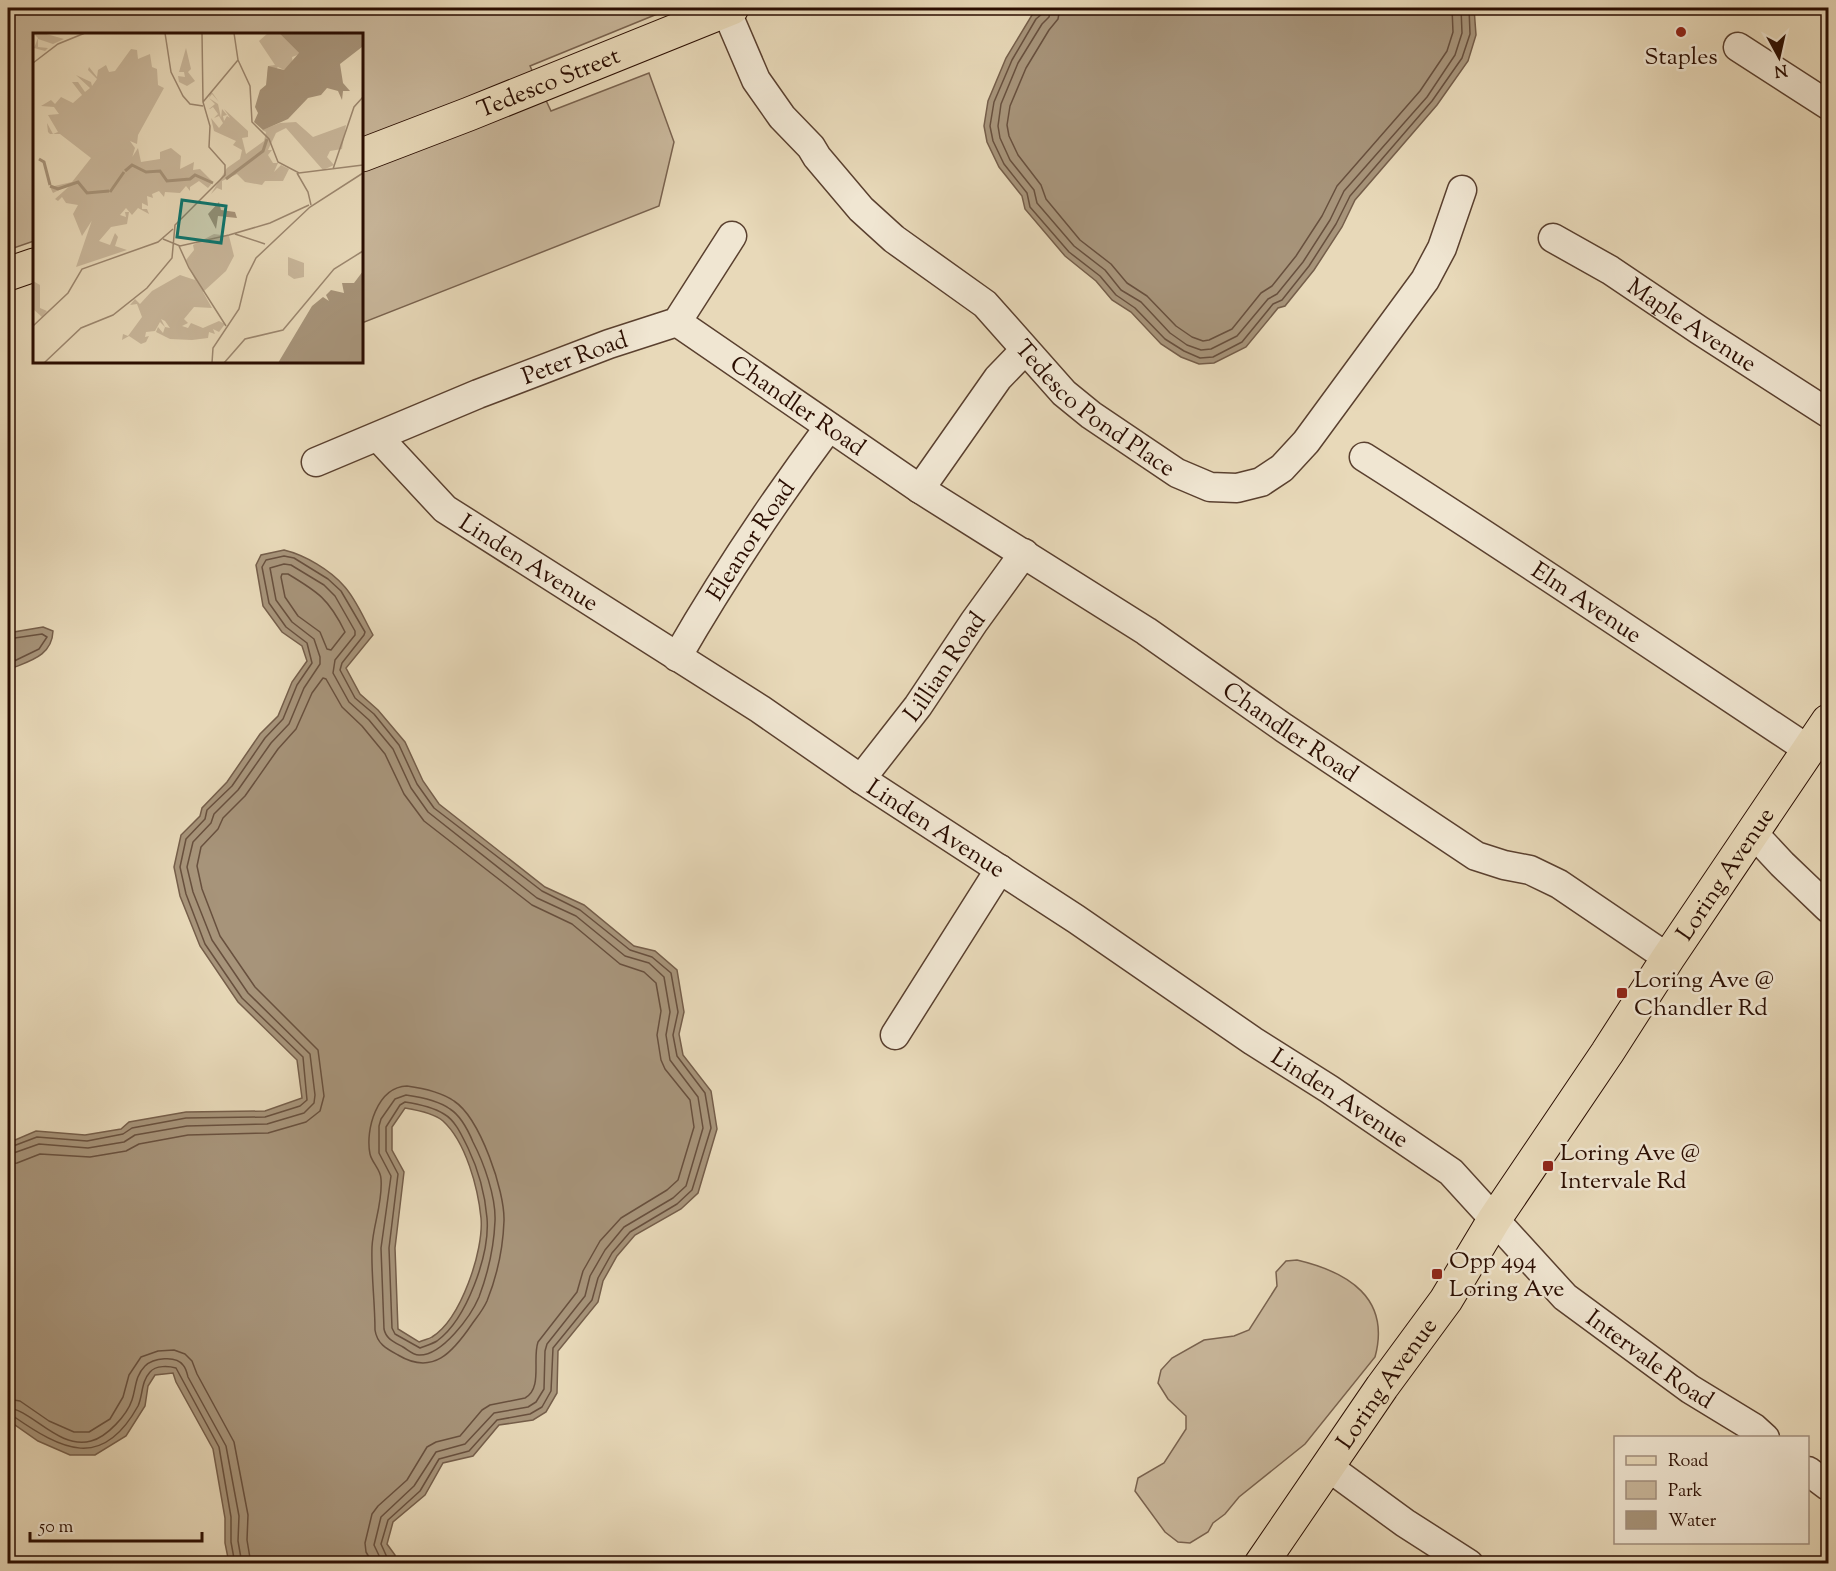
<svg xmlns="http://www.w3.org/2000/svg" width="1836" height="1571" viewBox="0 0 1836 1571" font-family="'Sorts Mill Goudy',serif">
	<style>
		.green { fill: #c8b69a; stroke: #79624e; stroke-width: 1.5 }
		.water { fill: #a7947a; stroke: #755e4a; stroke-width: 1.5; fill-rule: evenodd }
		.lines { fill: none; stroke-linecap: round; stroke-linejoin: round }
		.shore { stroke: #68503e; stroke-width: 1.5 }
		.minor-casing { stroke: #5a402f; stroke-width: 31 }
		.major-casing { stroke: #2a0d01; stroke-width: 35 }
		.highway-casing { stroke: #2a0d01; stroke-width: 35 }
		.minor { stroke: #f0e6d2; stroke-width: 28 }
		.major { stroke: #e8d9b9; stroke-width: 33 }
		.highway { stroke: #e8d9b9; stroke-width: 33 }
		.poi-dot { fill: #8f2418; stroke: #f0e6d2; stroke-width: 2 }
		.labels { text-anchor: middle; stroke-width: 5; stroke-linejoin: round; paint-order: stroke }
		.poi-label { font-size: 24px; fill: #2a0d01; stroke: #f0e6d2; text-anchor: start }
		.street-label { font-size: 24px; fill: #2a0d01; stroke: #f0e6d2 }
		.inset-river { fill: none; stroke: #a7947a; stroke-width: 3 }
		.inset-road { fill: none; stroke: #9c876f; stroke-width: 1.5 }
		.view { fill: #0f766e; fill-opacity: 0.15; stroke: #0f766e; stroke-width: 3 }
		.inset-edge { fill: none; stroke: #2a0d01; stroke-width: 3 }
	</style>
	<rect width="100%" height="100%" fill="#e8d9b9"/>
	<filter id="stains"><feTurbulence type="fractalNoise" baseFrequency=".00333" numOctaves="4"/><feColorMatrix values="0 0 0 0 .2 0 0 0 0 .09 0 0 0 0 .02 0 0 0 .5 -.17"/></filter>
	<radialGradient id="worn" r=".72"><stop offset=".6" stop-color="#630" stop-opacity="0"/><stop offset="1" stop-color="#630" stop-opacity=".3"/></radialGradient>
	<path class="green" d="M8,8h664l-142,58 21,45 98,-38 25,69 -15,64 -297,117v-289h-328v207l-26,9z
		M1297,1260c51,12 94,38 78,97l-70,87 -66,53 -14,17 -12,9 -5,9 -18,11 -12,-1 -13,-10 -30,-41 3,-13 26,-15 22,-34v-13l-18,-17 -10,-16 3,-13 11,-12 32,-18 30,-4 15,-6 28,-44 -1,-14 10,-11z"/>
	<path class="water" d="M1041,8h433l2,27 -8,26 -31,44 -82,95 -13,27 -28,43 -29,36 -7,2 -32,39 -32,16 -15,1 -18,-7 -20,-13 -30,-32 -19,-12 -16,-19 -31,-25 -40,-47 -3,-13 -23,-29 -12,-25 -3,-16 4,-25 18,-43 26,-43z
		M284,550c21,5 46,20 60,36 12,13 20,33 29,49l-27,33 14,26 18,16 27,32 18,39 16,23 106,83 39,18 50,41 21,5 22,19 7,42 -5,22 4,21 28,36 6,38 -19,64 -17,16 -46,26 -18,21 -14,25 -5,21 -40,49 -1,42 -11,19 -13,8 -34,5 -26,31 -30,7 -18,32 -32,27 -6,22 8,11 1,8h-167l-4,-20v-25l-12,-69 -37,-67 -3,-9 -18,2 -7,11 -3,20 -19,30 -31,19h-25l-32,-14 -30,-21v-277l28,-12 49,4 36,-6 8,-7 57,-10 79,-1 37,-13 -5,-38 -59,-58 -38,-56 -20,-50 -6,-29 7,-32 19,-19 2,-8 25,-26 33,-48 18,-18 14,-34 15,-21 -5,-15 -20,-14 -19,-26 -7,-41 5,-10zM405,1108c12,2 29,5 38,13 23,21 35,67 38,97 3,32 -20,101 -49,119 -3,2 -9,3 -13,5l-21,-13 -3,-81 9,-76 -12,-22v-23z
		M43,627l10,4c-1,26 -25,30 -45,39v-37z"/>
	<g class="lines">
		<path class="shore" d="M1044,8l-1,5 -7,6 -24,41 -18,42 -4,24 3,15 11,23 23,29 3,14 39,45 31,24 16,19 19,13 30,31 19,12 16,7 13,-1 29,-15 31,-38 9,-4 27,-34 27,-42 14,-28 82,-95 30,-43 8,-24 -1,-26
			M1051,8l-2,9 -7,7 -24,39 -17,41 -3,22 2,12 10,22 24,30 3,13 37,43 31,24 16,20 20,12 29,31 17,12 14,5 10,-1 26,-13 31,-37 9,-5 26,-32 27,-42 14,-29 83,-94 28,-42 7,-22 -1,-25
			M1060,8l-2,11 -9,11 -23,38 -16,38 -3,19 2,11 9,19 23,30 5,14 34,41 31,24 16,19 20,13 29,30 16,11 11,4 6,-1 23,-11 29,-36 11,-7 24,-30 26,-40 15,-30 83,-95 27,-40 6,-19 -1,-24
			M282,574h6c30,18 41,25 57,58l-14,18 -4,-1 -7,-17 -22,-16 -13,-19 -4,-20z
			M8,639l34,-5 5,3 -8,12 -31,15
			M407,1086c15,2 34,6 47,15 26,17 51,90 50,120 -1,27 -7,55 -17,80 -4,9 -10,16 -15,23 -19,28 -39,52 -74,31 -11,-6 -21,-11 -23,-25 0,-28 -4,-56 -3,-83 1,-22 11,-45 9,-68 0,-9 -9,-16 -11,-25 -5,-24 7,-67 37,-68z
			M406,1095c14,2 32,5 44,14 11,7 18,21 23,33 11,21 23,55 22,79 -1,25 -7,52 -16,76 -8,19 -37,59 -60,58 -6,0 -11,-5 -16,-8 -9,-5 -17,-8 -19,-18l-3,-81 10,-72 -12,-23v-27l2,-7 14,-20z
			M405,1102c13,2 28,5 39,12 12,7 18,22 24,34 10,21 17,46 19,70 3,36 -20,101 -50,123 -5,3 -12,5 -17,7l-25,-14 -3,-6 -3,-80 9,-74 -12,-23v-24l14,-22z
			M8,1148l29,-11 50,4 36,-7 9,-6 54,-10 79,-1 35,-11 7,-6 -4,-43 -61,-59 -37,-54 -19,-50 -6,-27 6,-28 19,-20 2,-9 25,-24 33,-48 18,-19 14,-34 15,-22 -5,-20 -21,-16 -17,-24 -7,-36 4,-7 18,-4 10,2 34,21 13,12 24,41 -1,3 -22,28 -2,7 15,28 19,16 25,31 18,39 17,24 108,83 38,19 50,40 22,7 19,16 7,39 -5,23 4,21 28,37 6,35 -19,62 -15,14 -47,28 -18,21 -14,25 -6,22 -39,48 -2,43 -9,16 -12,7 -33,6 -28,31 -30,8 -19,32 -32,29 -7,24 9,20
			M8,1155l31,-11 49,4 36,-6 11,-7 52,-9 80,-2 37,-11 10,-10 1,-8 -5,-41 -62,-61 -36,-53 -19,-48 -6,-25 6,-25 18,-19 3,-9 24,-24 33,-47 18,-19 15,-36 16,-24v-7l-6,-18 -22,-17 -16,-22 -6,-32 14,-4 7,1 33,20 11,11 20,35v4l-20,25 -2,13 16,29 20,18 24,29 18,39 17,24 109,86 39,18 49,40 24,7 15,14 6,35 -4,23 4,25 28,37 5,31 -17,58 -13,12 -49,29 -19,23 -15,26 -5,20 -38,48 -2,7 -1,38 -8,13 -8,5 -34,6 -29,31 -29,8 -22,34 -33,31 -7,28 9,19
			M8,1164l9,-1 23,-9 50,3 36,-6 13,-7 49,-9 80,-2 38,-11 14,-11 4,-15 -6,-46 -63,-63 -35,-51 -18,-47 -5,-23 4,-19 17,-18 5,-11 22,-22 33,-47 18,-20 16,-36 11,-15 3,1 16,28 20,19 23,28 19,40 20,27 108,84 40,19 48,40 24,8 12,11 5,28 -4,24 4,25 4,9 25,31 4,27 -16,53 -11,10 -46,28 -21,23 -17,30 -6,21 -39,50c-6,17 5,46 -13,56l-35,7 -8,5 -22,26 -24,6 -9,5 -20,33 -29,26 -6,8 -7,29 1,9 7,12
			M8,1399l12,2 29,20 25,11h15l21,-13 13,-22 6,-22 12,-18 17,-6 16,-1 11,4 7,7 5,13 37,68 14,73 -1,25 4,24
			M8,1408c23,1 51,42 83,33 16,-4 36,-26 41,-41 4,-12 3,-24 13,-34 8,-8 31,-11 38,-1 3,3 4,8 5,12l38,69 13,70 -1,25 4,23
			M8,1415l5,1c49,34 89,55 125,-10 5,-11 3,-24 12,-34 6,-7 19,-6 26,-4l43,79 12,70v25l4,22"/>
		<g class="minor-casing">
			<g id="minor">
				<path id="s1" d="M726,10l30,70 26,37 29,30 6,10 44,52 33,30 91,65 79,89 27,22 86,58 33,14 27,1 24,-6 21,-14 24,-26 119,-162 17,-32 20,-58"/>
				<path d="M1738,47l90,58"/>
				<path id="s2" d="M1553,238l57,32 89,60 129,83"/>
				<path id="s3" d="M677,322l243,167 226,142 138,97 192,128 28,9 26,5 29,14 109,74"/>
				<path id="s4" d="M378,437l67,72 315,200 101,70 215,140 177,122 76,48 122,83 114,125 125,92 64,39 11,10"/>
				<path id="s5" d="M1364,457c150,95 297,195 445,293"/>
				<path id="s6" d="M316,462l162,-68 131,-50 68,-22 55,-86"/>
				<path d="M920,489l78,-111 27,-28"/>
				<path id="s7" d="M677,657c46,-80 97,-156 152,-230"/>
				<path id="s8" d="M861,779l57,-73 56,-84 50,-69"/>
				<path d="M1754,834l28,30 46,44"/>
				<path d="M895,1035l105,-166"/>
				<path d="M1327,1466l78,57 64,41"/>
				<path d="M1808,1471l20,15"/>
			</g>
		</g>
		<g class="major-casing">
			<g id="major">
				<path id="s9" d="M362,155l107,-41 263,-106"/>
				<path d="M8,274l26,-9"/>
			</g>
		</g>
		<g class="highway-casing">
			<g id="highway">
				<path id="s10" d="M1261,1564l121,-177 64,-87 48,-80 113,-167 61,-95 160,-237"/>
			</g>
		</g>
		<use href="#minor" class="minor"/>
		<use href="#major" class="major"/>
		<use href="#highway" class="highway"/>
	</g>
	<g class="poi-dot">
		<circle cx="1681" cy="32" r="6"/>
		<rect x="1616" y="987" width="12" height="12" rx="3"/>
		<rect x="1542" y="1160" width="12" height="12" rx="3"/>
		<rect x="1431" y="1268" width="12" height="12" rx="3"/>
	</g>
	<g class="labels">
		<g class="poi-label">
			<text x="1681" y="64" text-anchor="middle">Staples</text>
			<text x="1634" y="987">Loring Ave @<tspan x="1634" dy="28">Chandler Rd</tspan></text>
			<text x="1560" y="1160">Loring Ave @<tspan x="1560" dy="28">Intervale Rd</tspan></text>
			<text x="1449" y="1268">Opp 494<tspan x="1449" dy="28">Loring Ave</tspan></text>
		</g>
		<g class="street-label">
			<text dy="8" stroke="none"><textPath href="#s9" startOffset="200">Tedesco Street</textPath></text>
			<text dy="8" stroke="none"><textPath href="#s2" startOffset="164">Maple Avenue</textPath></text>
			<text dy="8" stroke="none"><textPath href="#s6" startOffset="279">Peter Road</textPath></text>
			<text dy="8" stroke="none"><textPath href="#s3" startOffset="147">Chandler Road</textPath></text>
			<text dy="8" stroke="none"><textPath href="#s1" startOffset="552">Tedesco Pond Place</textPath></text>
			<text dy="8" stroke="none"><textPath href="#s7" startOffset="138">Eleanor Road</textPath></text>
			<text dy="8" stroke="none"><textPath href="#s4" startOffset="198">Linden Avenue</textPath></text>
			<text dy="8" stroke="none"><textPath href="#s5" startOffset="266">Elm Avenue</textPath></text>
			<text dy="8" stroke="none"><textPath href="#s8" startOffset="140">Lillian Road</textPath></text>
			<text dy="8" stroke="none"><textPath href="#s3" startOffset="738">Chandler Road</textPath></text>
			<text dy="8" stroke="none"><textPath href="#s4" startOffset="684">Linden Avenue</textPath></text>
			<text dy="8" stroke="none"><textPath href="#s10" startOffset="832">Loring Avenue</textPath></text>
			<text dy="8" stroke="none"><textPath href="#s4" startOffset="1170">Linden Avenue</textPath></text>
			<text dy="8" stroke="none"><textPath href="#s4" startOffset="1578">Intervale Road</textPath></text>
			<text dy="8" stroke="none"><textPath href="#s10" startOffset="220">Loring Avenue</textPath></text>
		</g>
	</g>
	<g transform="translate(33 33)">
		<rect width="330" height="330" fill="#e8d9b9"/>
		<path d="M0,0h10l21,6 -11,5 -15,-5v8l10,1 -3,3 -11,-3 4,-10zM235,0h11l21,21 -8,3 1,7 -9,6 -6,-3 -11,10 1,-11 7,-1 -16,-24zM153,15l5,21 -3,3 7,9 -8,5 -8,-4 -1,-6 7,1 -1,-5h-5zM98,16l6,1 1,9 12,-5 2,13 5,2 1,16 6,3 -26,47 -1,9 -7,-3 5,7 -3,10 -50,78 -9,-22 5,-9 -12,-2 -4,-6 -4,4 -3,-2 18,-16 -20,10 -3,-6 22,-5 19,-24 -31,-24h-10l-2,-2 -1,-9 6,11 5,-2 -10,-17 11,-1 -5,-7 -13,-1 10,-6 4,4 6,-7 12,6 9,-8 -10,-13h6l7,10 5,-4 -14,-13 15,7 1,4 5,-7 -9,-9 1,-3 8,10 1,-7 8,-5 3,7 6,-1zM178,58l8,11 -7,-8 -3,4 9,6 3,14 1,-9 5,6 -4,1 1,5 3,-5 3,2 -6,-9 24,22v6l-6,1 4,16 18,-13 2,-9 -4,-2 18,-7 16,-1 17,15 33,-12 -4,24 -12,2 -3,6 7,8 -11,5 -37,-42 -10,5 -8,17h4l-4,5 5,8h5l-4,9 7,-7 8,4 -6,12h-18l-3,4 -17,-3 -8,-8 -15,7v9l-5,-2 -6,6 16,-26 13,-9 2,-9 -9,-5 3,-4 -22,-10 -3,-13 8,10 4,-5 -4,-7 -5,2 4,-4 -5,-7 -3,2h-1l6,-5 -6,-6zM105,115l3,14 19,-3v-7l11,-4 10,8 -1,13 14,-7 -1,8 7,-1 13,13 -5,6 -9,-7 -9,6v4l-4,-5 -6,7 -15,-1 -1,5 -5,-6 -7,3 1,4 -6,-2 1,10 -6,-3v6h5l2,5 -11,-6 -6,7 -6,-7 -6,7 6,2 -1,-5h4l-2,12 -16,3 -12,14 11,4 5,-12 3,4 -3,9 12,4 -51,17 16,-47zM181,201l15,2 5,20 -8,15 -23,21 9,16 -18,-1 -10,12 4,4 -6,3 6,2 3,-5 12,5 16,-7 6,3 -6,8 -6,-3 2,5 -6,-2 -1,6 -16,2 -22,-1 -14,-7 2,-5 5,6 2,-6 5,1 -5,-7 -4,-2 4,8 -5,-5 -5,9 -9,1 -1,5 4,-1 -3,6 -5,2 -12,-8 -7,4 1,-6 5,2 14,-19 -5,-13 -7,1 5,-6 5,5 12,-13 28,-16 15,5 -9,-20 8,-10 -1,-5zM255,224l16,6v14l-10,2 -6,-4zM0,248l7,4v23l7,3 -5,6 -9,-8z" fill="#c8b69a"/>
		<path d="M246,0h83v14l-22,17 3,19 7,8h-7l-1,9 -4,-9 -11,-3 -6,7 -13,3 -20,21 -25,11 -9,-8 4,-9 -3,-6 5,-17 6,-5 2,-19 16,4 15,-17zM186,169l2,8 14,2 2,6 -19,-2 -2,13 -8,-15zM330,238v92h-85l34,-57 11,-9 6,4 -3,-6 5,-5 13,3 -2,-10h12z" fill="#a7947a"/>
		<path class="inset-river" d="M6,126l5,3 6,23M92,138l7,-6 14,7 14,-1 7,10 23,-2 5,-4 18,8M193,146l37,-28 4,-12M17,153l8,3 20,-7 9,11 22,-2M77,159l14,-20"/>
		<path class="inset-road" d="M132,0l6,39 12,24 7,8 13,2M169,0l1,69M205,27l12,26 2,36 17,17 9,23 21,11 64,-8M0,30l25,-19 27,-11M300,136l21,-62 9,-10M264,140l11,19 3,13M202,201l30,10M130,206l17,7 49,-11 41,-12 39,-18M146,213l10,22 37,58M0,293l35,-33 14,-24 76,-27 15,-13M11,330l37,-35 32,-13 34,-27 25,-30 3,-33 50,-50v-10l-16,-18 1,-21 -7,-24 35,-42 -4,-27M179,330l1,-15 26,-39 8,-33 9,-18 54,-51 53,-34M191,330l21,-24 38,-9 51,-61 29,-18"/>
		<path class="view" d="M149,167l44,6 -5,37 -44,-6z"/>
		<rect width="330" height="330" class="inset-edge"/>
	</g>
	<rect width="1836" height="1571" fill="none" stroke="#e8d9b9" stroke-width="30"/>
	<rect x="9" y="9" width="1818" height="1553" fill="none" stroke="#2a0d01" stroke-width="3"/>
	<rect x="15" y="15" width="1806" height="1541" fill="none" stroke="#2a0d01" stroke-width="1.5"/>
	<rect x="1614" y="1436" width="195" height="108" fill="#f0e6d2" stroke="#a18f7e" stroke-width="1.5"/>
	<rect x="1626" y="1456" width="30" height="9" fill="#e8d9b9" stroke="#a18f7e" stroke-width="1.5"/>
	<text x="1668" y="1466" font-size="18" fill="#2a0d01">Road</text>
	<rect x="1626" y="1481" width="30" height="18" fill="#c8b69a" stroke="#a18f7e" stroke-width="1.5"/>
	<text x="1668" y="1496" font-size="18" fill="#2a0d01">Park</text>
	<rect x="1626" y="1511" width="30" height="18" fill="#a7947a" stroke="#a18f7e" stroke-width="1.5"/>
	<text x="1668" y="1526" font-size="18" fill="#2a0d01">Water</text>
	<g transform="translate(1779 57) rotate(172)" stroke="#f0e6d2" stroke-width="4.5" paint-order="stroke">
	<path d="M0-4.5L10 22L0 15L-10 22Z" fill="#2a0d01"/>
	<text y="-9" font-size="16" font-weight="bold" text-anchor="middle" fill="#2a0d01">N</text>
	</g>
	<path d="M30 1532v9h172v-9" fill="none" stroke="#2a0d01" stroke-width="3"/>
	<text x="39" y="1532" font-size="18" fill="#2a0d01" stroke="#f0e6d2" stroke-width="4.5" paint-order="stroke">50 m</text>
	<rect width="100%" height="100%" filter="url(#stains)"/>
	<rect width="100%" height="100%" fill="url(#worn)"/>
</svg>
